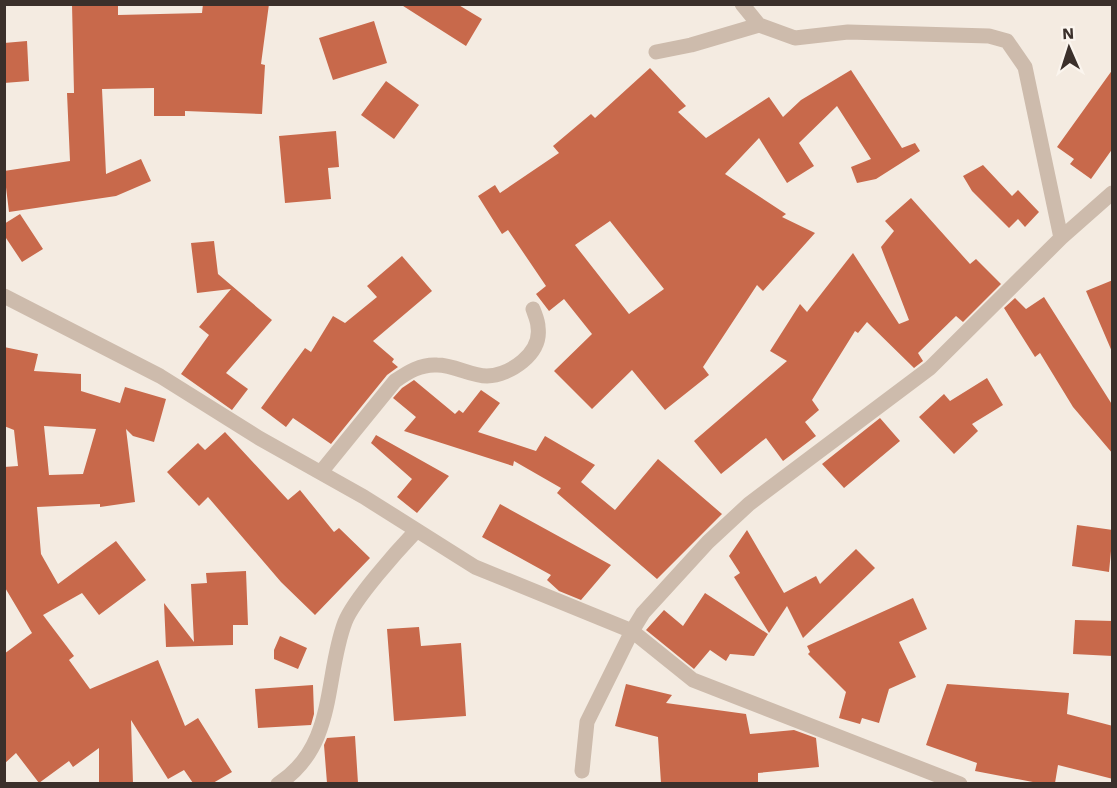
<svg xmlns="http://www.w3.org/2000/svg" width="1117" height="788" viewBox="0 0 1117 788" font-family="'Work Sans',sans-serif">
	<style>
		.building { fill: #c8694b; fill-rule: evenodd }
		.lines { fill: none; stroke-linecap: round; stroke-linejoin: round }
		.minor { stroke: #cdbbac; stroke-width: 15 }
	</style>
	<rect width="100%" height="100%" fill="#f4ebe1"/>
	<path class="building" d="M72,4h46v11l84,-2 1,-9h66l-8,60 4,1 -3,49 -77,-3v5h-31v-28l-52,1 4,85 35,-15 10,22 -35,15 -107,16 -5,-41 66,-10 -3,-68h7z
		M400,4h57l25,15 -16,27z
		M374,21l13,42 -54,17 -14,-42z
		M27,41l2,40 -25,2v-40z
		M650,68l36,38 -8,6 28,26 63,-41 14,20 18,-17 50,-30 51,78 13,-5 5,8 -44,28 -19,4 -6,-16 20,-8 -34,-53 -38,37 15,23 -27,17 -28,-45 -34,36 61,40 -4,3 33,16 -52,58 -6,-6 -54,82 6,8 -44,35 -33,-40 -40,39 -38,-38 38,-37 -28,-35 -15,12 -13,-17 10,-8 -38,-56 -6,4 -24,-38 17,-11 5,8 59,-40 -6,-7 38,-32 4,4zM610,221l54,68 -35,25 -54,-69z
		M1113,69v79l-22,31 -21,-15 4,-5 -17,-12z
		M386,81l33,24 -25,34 -33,-24z
		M336,131l3,36 -11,1 3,31 -46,4 -6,-67z
		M983,165l29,31 6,-6 21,22 -14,15 -7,-8 -9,9 -37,-37 -9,-15z
		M911,198l59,66 6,-5 25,25 -38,38 -7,-6 -38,37 5,8 -9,7 -47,-46 -9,11 -3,-2 -43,69 7,10 -14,12 11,14 -33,25 -17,-23 -45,36 -27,-33 93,-80 -17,-10 30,-47 7,8 46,-59 46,71 10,-4 -28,-73 13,-16 -9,-10z
		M20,214l23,35 -21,13 -18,-27v-11z
		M214,241l4,33 54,46 -46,53 22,16 -16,21 -51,-36 28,-39 -10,-8 32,-38 -34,4 -6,-50z
		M402,256l30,35 -59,50 21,18 -2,3 6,5 -11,8 -56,69 -38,-26 -7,9 -25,-19 44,-60 6,4 22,-36 12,7 32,-26 -10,-11z
		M1113,280v74l-27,-63z
		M1044,297l69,109v48l-40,-47 -33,-54 -5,4 -31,-49 11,-10 11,11z
		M4,347l34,7 -4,17 47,3v17l39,12 5,-16 41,12 -12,43 -21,-6 -7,-7 9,73 -35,5v-3l-63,3 4,47 17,30 58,-43 30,39 -47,35 -17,-22 -39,22 31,41 -5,4 21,29 68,-29 27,66 13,-8 34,54 -19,11h-20l-9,-13 -16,9 -37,-59 2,63h-34v-35l-26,19 -4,-6 -30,22 -23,-30 -12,11v-110l28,-21 -28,-47v-119l14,-1 -4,-36 -10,-4zM44,426l52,3 -13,45 -34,1z
		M987,378l16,27 -31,19 6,7 -24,23 -35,-37 25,-23 6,7z
		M414,380l41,34 4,-4 4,3 18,-23 19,13 -22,29 58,19 9,-15 50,29 -14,17 34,28 43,-51 64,55 -65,65 -100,-86 4,-5 -47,-27 -1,5 -109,-35 12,-14 -23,-19 9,-10z
		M880,418l20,23 -56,47 -22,-24z
		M225,432l63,68 12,-10 34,42 5,-4 31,30 -55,57 -34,-33 -73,-85 -9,9 -32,-34 31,-29 7,7z
		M376,435l73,41 -32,37 -20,-16 15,-18 -41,-36z
		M500,504l111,61 -30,35 -22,-9 -12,-11 4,-5 -69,-38z
		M1077,525l36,5 -4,42 -37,-6z
		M747,530l37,63 32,-17 4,8 36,-35 19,19 -72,70 -16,-32 -18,27 -35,-56 6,-4 -11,-17z
		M246,571l2,54h-15v20l-67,2 -2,-44 30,39 -3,-58 16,-1 -1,-10z
		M705,593l63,41 -14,22 -24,-2 -4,7 -16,-11 -16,19 -48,-39 18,-20 19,16z
		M913,598l14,31 -28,13 17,35 -27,12 -10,34 -17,-5 -2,6 -21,-6 7,-26 -38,-38 2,-2 -3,-6z
		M1075,620l38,1v35l-40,-2z
		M419,627l2,19 40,-3 5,73 -72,5 -7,-92z
		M280,636l27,12 -9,21 -24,-10v-9z
		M626,684l46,11 -6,8 80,11 4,20 44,-4 22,8 3,29 -61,6v10h-97l-3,-46 -43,-11z
		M947,684l122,9 -2,21 46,12v53l-55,-14 -3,18h-17l-63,-12 2,-8 -51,-18z
		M313,685l1,29 -3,11 -53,3 -3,-39z
		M355,736l3,47h-31l-3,-38 3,-7z"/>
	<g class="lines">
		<path class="minor" d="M742,4l17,21 36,13 53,-6 141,4 18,5 18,26 36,171
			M656,52l35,-7 68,-20
			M4,296l156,80 99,62 105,59 111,70 157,64 61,49 267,104
			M321,472l74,-91c13,-9 26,-17 42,-16 17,0 34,11 50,11 23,-1 55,-22 51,-49 0,-6 -3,-12 -5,-18
			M582,771l5,-49 45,-91 11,-18 65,-71 41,-38 181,-136 131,-130 51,-45
			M278,784c59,-38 46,-107 67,-162 9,-23 53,-72 71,-91"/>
	</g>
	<rect width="1117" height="788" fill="none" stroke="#3b302b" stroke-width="12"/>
	<g transform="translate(1069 48) rotate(357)" stroke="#fbf5ee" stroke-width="4.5" paint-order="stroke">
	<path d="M0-4.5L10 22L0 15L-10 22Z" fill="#3b302b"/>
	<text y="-9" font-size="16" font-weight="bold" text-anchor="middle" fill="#3b302b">N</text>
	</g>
</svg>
